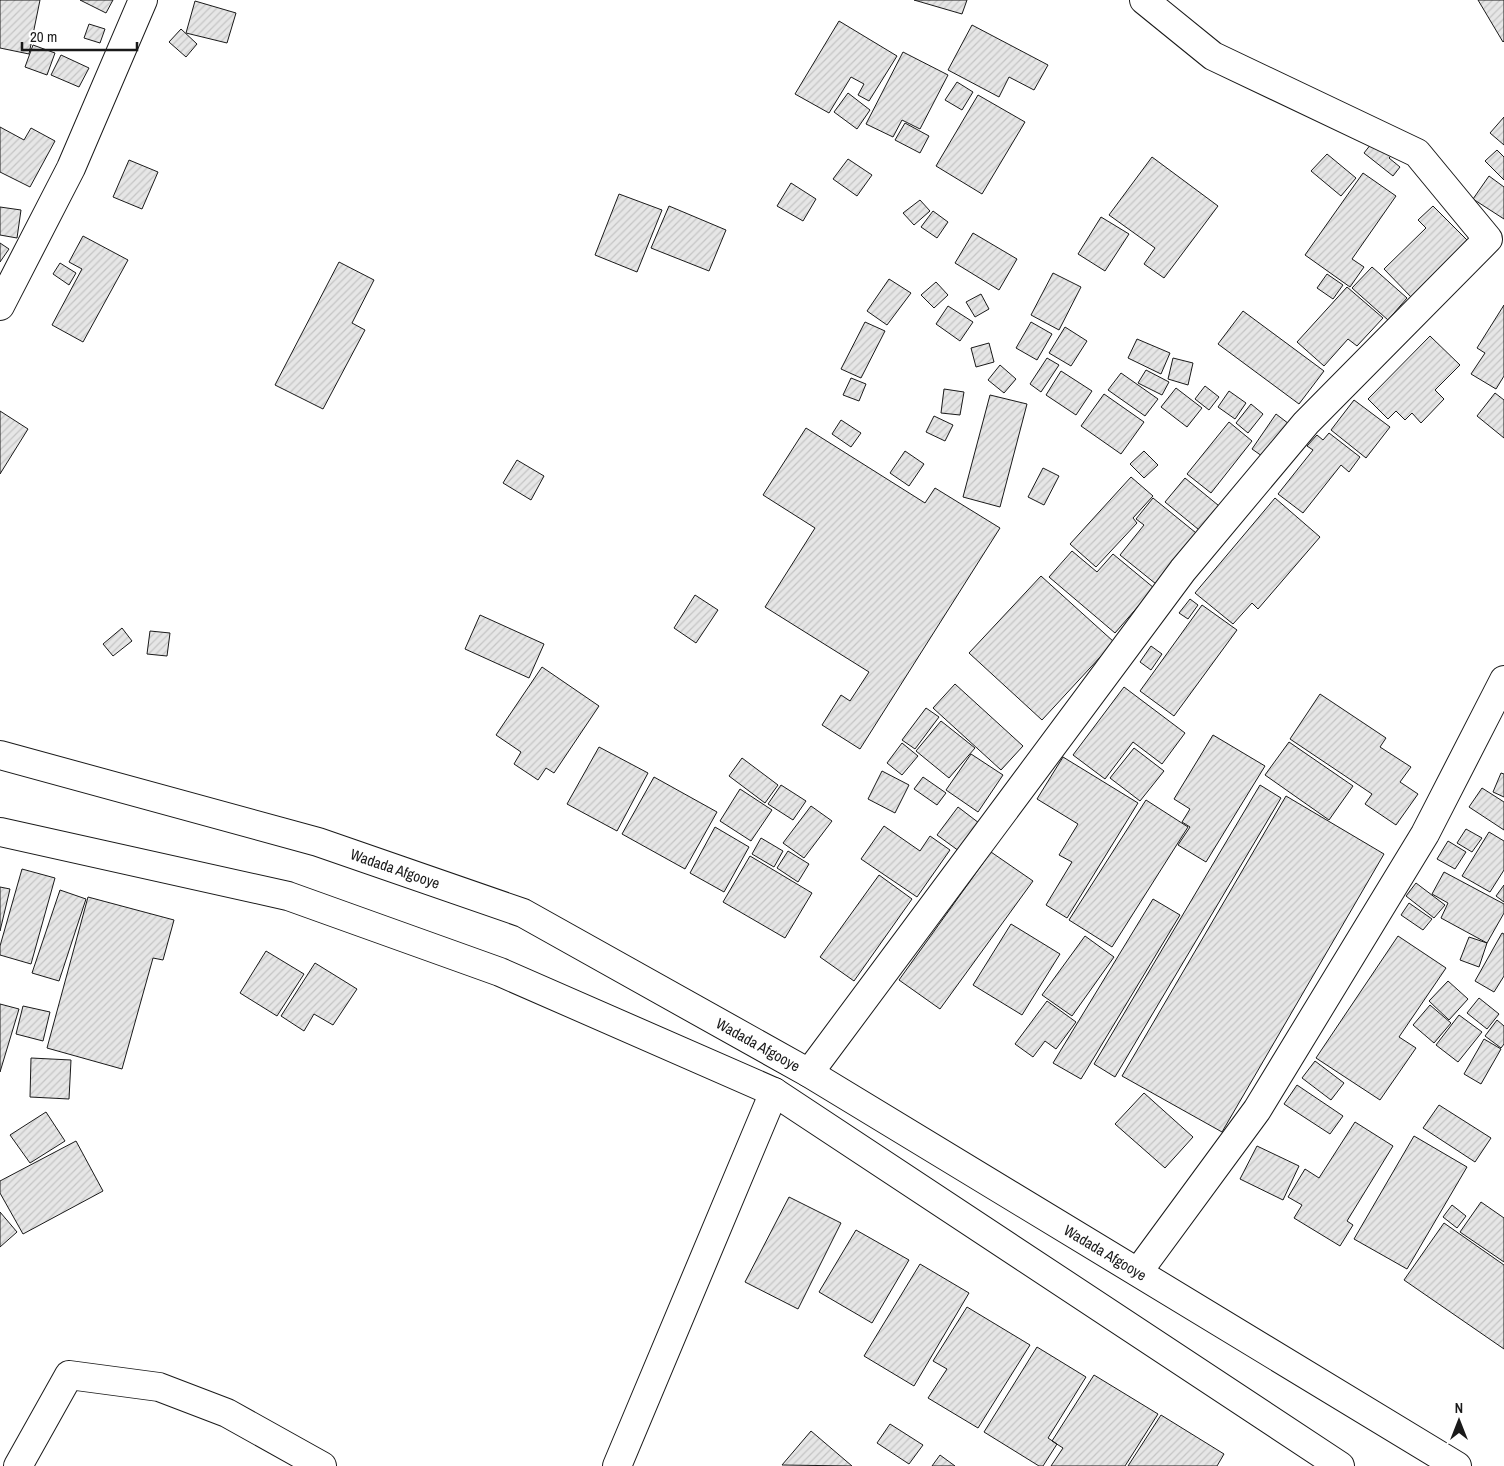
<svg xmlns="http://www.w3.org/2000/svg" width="1504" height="1466" viewBox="0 0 1504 1466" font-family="'Archivo Narrow',sans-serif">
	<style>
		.building { fill: url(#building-hatch); stroke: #1a1a1a }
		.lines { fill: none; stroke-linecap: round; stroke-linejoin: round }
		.minor-casing { stroke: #1a1a1a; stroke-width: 30 }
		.trunk-casing { stroke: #1a1a1a; stroke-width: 30 }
		.minor { stroke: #fff; stroke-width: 28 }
		.trunk { stroke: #fff; stroke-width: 28 }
		.labels { text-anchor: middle; stroke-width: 4; stroke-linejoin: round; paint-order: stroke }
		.street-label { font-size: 15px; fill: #1a1a1a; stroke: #fff }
	</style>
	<defs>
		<pattern id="building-hatch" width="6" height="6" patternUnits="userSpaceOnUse" patternTransform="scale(1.25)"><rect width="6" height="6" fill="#e6e6e6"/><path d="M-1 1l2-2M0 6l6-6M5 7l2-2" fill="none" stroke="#c5c5c5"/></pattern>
	</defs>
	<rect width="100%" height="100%" fill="#fff"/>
	<path class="building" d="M0,0h40l-11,54 -29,-6z
		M80,0h33l-7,13z
		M914,0h53l-5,14z
		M1478,0h26v41l-1,1z
		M195,1l41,12 -9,30 -41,-10z
		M839,21l58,35 -28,45 -11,-6 6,-11 -13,-7 -22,36 -34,-19z
		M89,24l16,5 -5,14 -16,-5z
		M972,25l76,40 -14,25 -25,-13 -10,20 -51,-27z
		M181,29l16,15 -11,13 -17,-15z
		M33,45l22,8 -8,22 -22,-8z
		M903,52l45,23 -28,54 -18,-9 -9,17 -27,-13z
		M61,55l28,13 -10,19 -28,-12z
		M957,82l16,10 -11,18 -17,-10z
		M848,93l22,17 -13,19 -23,-17z
		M978,95l47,27 -43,72 -46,-28z
		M1504,117v28l-14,-12z
		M905,123l24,13 -9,17 -25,-13z
		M0,127l24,13 7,-12 24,13 -25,46 -30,-15z
		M1375,139l18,15 -4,4 11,9 -7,9 -29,-23z
		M1497,150l7,7v23l-19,-19z
		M1327,154l29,24 -15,18 -30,-25z
		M1152,157l66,49 -54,72 -20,-14 11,-16 -46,-33z
		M848,159l24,16 -15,21 -24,-17z
		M129,160l29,12 -16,37 -29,-12z
		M1363,173l33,23 -44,63 12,8 -14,20 -45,-32z
		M1489,176l15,11v32l-31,-20z
		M791,183l25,16 -13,22 -26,-15z
		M619,194l43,16 -25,62 -42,-17z
		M920,200l10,11 -16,14 -11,-12z
		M669,206l57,24 -17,41 -58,-23z
		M1433,206l36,36 -57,56 -28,-29 42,-41 -8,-8z
		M0,207l21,3 -4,28 -17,-3z
		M933,211l15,11 -11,16 -16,-11z
		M1101,217l28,17 -24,37 -27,-17z
		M973,233l44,26 -18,31 -44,-27z
		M83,236l45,24 -45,82 -31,-17 30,-56 -13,-7z
		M0,243l9,6 -9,13z
		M339,262l35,18 -22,43 13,7 -42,79 -48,-24z
		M60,263l16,10 -7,12 -16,-11z
		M1372,267l35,31 -19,22 -36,-32z
		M1053,273l28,14 -22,43 -28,-15z
		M1327,274l16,11 -10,14 -16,-11z
		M889,279l22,14 -24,32 -20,-14z
		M936,282l12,13 -14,13 -13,-13z
		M1347,287l36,31 -26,28 -9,-7 -24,27 -27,-24z
		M981,294l8,15 -14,8 -9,-15z
		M1504,305v71l-8,13 -25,-15 14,-21 -8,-5z
		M948,306l25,16 -13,19 -24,-17z
		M1243,311l81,60 -25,33 -81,-60z
		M865,322l20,9 -24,47 -20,-9z
		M1031,322l21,12 -15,26 -21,-12z
		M1065,327l22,14 -16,25 -22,-13z
		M1430,336l30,29 -25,25 9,9 -23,24 -9,-10 -7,7 -9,-9 -8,8 -20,-20z
		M1137,339l33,14 -9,21 -33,-16z
		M989,343l5,19 -18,5 -5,-19z
		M1047,358l12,7 -18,27 -11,-8z
		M1173,358l20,5 -5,22 -20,-6z
		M1000,365l16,14 -12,14 -16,-13z
		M1146,370l23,12 -7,13 -24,-12z
		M1061,371l31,20 -16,24 -30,-20z
		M1121,373l37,26 -13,17 -37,-26z
		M851,378l15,6 -7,17 -16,-6z
		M1205,386l14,11 -10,13 -14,-11z
		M1176,388l26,20 -15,19 -26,-20z
		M944,389l20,3 -4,23 -19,-2z
		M1229,391l17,12 -11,16 -17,-12z
		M1495,393l9,7v38l-27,-22z
		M1104,394l40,28 -23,32 -40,-28z
		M990,395l37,9 -27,103 -37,-10z
		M1354,400l36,27 -24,31 -35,-28z
		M1251,404l12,10 -15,19 -12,-10z
		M0,411l28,18 -28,45z
		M1276,414l17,13 -24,34 -17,-12z
		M934,416l19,9 -8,16 -19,-9z
		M841,420l20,13 -10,14 -19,-13z
		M1229,422l23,19 -41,52 -24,-19z
		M806,428l119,75 10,-15 65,40 -140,221 -38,-24 19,-30 9,6 19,-29 -104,-65 50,-79 -52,-33z
		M1329,433l31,24 -11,15 -8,-7 -38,48 -25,-19 35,-44 -6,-4 10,-11 6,5z
		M905,451l19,13 -15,22 -19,-13z
		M1144,451l14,14 -14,13 -14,-14z
		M517,460l27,16 -13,24 -28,-17z
		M1043,468l16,8 -15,29 -16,-8z
		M1131,477l22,19 -20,22 4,5 -41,44 -26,-23z
		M1185,478l39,32 -20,24 -39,-32z
		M1153,498l48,39 -40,51 -41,-33 24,-30 -8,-6z
		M1275,498l45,39 -62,72 -6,-6 -19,21 -38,-31z
		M1072,551l25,21 16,-18 41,34 -39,45 -66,-56z
		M1041,576l73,66 -72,78 -73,-67z
		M695,595l23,15 -22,33 -22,-15z
		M1190,599l8,6 -10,14 -9,-6z
		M1202,605l35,25 -63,86 -34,-25z
		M480,615l64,29 -15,34 -64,-29z
		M122,628l10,13 -19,15 -10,-12z
		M150,631l20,2 -3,23 -20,-2z
		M1151,646l11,8 -11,16 -11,-8z
		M542,667l57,39 -45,67 -8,-5 -8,12 -24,-16 7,-12 -25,-17z
		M955,684l68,62 -22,24 -68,-62z
		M1124,687l61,46 -23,31 -29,-22 -28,37 -32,-24z
		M1320,694l66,44 -6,9 31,20 -11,15 18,12 -22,31 -31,-21 7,-10 -82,-55z
		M926,708l13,9 -24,32 -13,-9z
		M941,721l34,27 -26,30 -33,-27z
		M1213,735l52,31 -59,96 -28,-17 12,-18 -8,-5 8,-13 -16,-10z
		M1289,742l64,44 -24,34 -64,-45z
		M902,743l16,13 -16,19 -15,-12z
		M599,747l49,26 -31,58 -50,-27z
		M1134,748l30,23 -24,30 -30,-23z
		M971,754l32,21 -25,37 -32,-22z
		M1063,757l75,46 -71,115 -21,-13 26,-43 -13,-7 19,-31 -41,-25z
		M742,758l36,27 -13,18 -36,-27z
		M882,771l27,14 -14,28 -27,-14z
		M1501,773l3,1v23l-11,-5z
		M654,777l63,35 -32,57 -63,-35z
		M923,777l23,16 -9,12 -23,-16z
		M781,785l25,16 -13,19 -25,-16z
		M1260,785l21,13 -166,279 -21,-13z
		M1482,788l22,14v28l-35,-23z
		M740,789l32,21 -21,31 -31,-20z
		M1286,796l98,58 -162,278 -100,-56z
		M1146,800l42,27 -76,120 -43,-27z
		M811,806l21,15 -28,37 -21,-15z
		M958,807l21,16 -20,28 -22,-16z
		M884,826l36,25 10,-15 20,14 -33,47 -56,-38z
		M715,827l34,20 -25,45 -34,-19z
		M1466,829l16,9 -10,14 -15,-9z
		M1489,832l15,9v29l-14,22 -28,-16z
		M761,838l22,13 -9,16 -22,-13z
		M1448,841l18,11 -11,17 -18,-10z
		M788,851l21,13 -11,18 -21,-14z
		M991,852l42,29 -93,128 -41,-29z
		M750,856l62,37 -27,45 -62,-36z
		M22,869l33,9 -24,86 -31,-9v-9z
		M1444,872l60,32v9l-17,30 -46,-25 7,-15 -16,-9z
		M879,875l33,24 -58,82 -34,-24z
		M1416,883l29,22 -11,13 -28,-22z
		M1504,885v17l-8,-6z
		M0,887l10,2 -10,42z
		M60,890l26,9 -27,82 -27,-8z
		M88,897l86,23 -11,40 -10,-2 -31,111 -75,-21z
		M1153,899l27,16 -99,164 -28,-16z
		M1409,903l23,16 -9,11 -22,-15z
		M1011,924l49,30 -38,61 -49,-30z
		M1502,933l2,1v42l-10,16 -19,-11z
		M1085,936l29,21 -42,59 -30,-21z
		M1398,936l48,32 -47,69 17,11 -36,52 -64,-42z
		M1469,937l18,6 -8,24 -19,-7z
		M266,951l38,23 -27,42 -37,-23z
		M315,963l42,26 -24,36 -19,-11 -10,17 -23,-15z
		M1448,981l20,18 -19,21 -20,-19z
		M1479,998l20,16 -12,15 -20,-16z
		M1047,1001l29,21 -20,27 -11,-8 -12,16 -18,-13z
		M0,1004l19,5 -19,63z
		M1430,1005l21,18 -17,20 -21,-18z
		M23,1006l27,6 -7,29 -27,-7z
		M1459,1015l23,17 -24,30 -22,-17z
		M1497,1020l7,6v18l-3,4 -16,-12z
		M1484,1039l17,10 -20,35 -17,-10z
		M31,1058l40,2 -2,39 -39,-2z
		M1315,1061l29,22 -13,17 -29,-22z
		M1297,1085l46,31 -13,18 -46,-30z
		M1144,1093l49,44 -28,31 -50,-44z
		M1439,1105l52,33 -16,24 -52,-34z
		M46,1112l19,29 -35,22 -20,-28z
		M1355,1122l38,24 -46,75 6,4 -13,21 -46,-28 8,-13 -14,-8 17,-28 14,9z
		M1414,1136l53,31 -60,102 -53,-30z
		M76,1141l27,50 -80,43 -23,-41v-12z
		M1257,1146l42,20 -16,34 -43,-21z
		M789,1197l52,26 -43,86 -53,-27z
		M1481,1202l23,16v44l-44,-30z
		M1452,1205l14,11 -9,12 -14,-11z
		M0,1212l17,20 -17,15z
		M1444,1223l60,42v84l-100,-69z
		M856,1230l53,30 -37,63 -53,-31z
		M920,1264l49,29 -55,93 -50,-30z
		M967,1307l63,38 -52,83 -50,-30 19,-29 -14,-8z
		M1037,1347l49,30 -38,61 9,6 -14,22h-4l-55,-34z
		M1094,1375l64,39 -33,52h-74l12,-18 -11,-7z
		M1161,1415l63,39 -7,12h-89z
		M890,1424l33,21 -14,19 -32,-21z
		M811,1431l41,35 -70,-1z
		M940,1455l15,11h-23z"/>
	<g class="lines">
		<g class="minor-casing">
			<path id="minor" d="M0,306l71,-138 72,-168
				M809,1073l374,-503 123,-147 182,-184 -71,-86 -204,-97 -69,-56
				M1138,1272l119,-162 168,-276 79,-154
				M18,1466l51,-91 90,12 68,26 95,53
				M617,1466l157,-374"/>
		</g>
		<g class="trunk-casing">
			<path id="trunk" d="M0,755l318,87 205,71 286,160 648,393
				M0,832l288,64 212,76 274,120 566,374"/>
		</g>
		<use href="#minor" class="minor"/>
		<use href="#trunk" class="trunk"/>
	</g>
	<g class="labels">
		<g class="street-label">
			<text transform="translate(395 869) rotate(19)" y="5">Wadada Afgooye</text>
			<text transform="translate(758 1045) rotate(29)" y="5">Wadada Afgooye</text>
			<text transform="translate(1105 1253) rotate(31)" y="5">Wadada Afgooye</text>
		</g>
	</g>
	<g transform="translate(1459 1421)" stroke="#ffffff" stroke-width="4" paint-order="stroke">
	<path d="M0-4L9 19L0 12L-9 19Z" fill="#1a1a1a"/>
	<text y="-8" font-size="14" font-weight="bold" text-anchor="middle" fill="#1a1a1a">N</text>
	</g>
	<path d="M22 42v8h115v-8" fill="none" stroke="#1a1a1a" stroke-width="2.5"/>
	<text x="30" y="42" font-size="15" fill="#1a1a1a" stroke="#ffffff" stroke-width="4" paint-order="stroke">20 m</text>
</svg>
